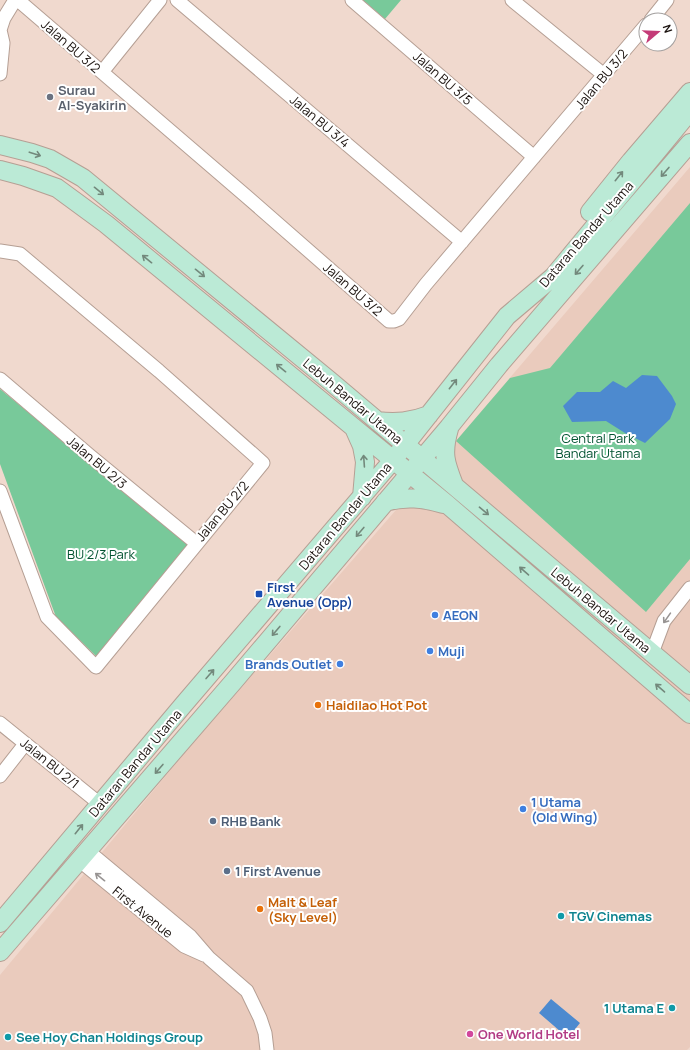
<svg xmlns="http://www.w3.org/2000/svg" width="690" height="1050" viewBox="0 0 690 1050" font-family="Manrope,sans-serif">
	<style>
		.built { fill: #eacbbd }
		.green { fill: #78c99a }
		.water { fill: #4d8acf }
		.lines { fill: none; stroke-linecap: round; stroke-linejoin: round }
		.street-casing { stroke: #b59f94; stroke-width: 15 }
		.secondary-casing { stroke: #b59f94; stroke-width: 20 }
		.street { stroke: #fff; stroke-width: 13 }
		.secondary { stroke: #bbead6; stroke-width: 18 }
		.oneway { stroke: #73897c }
		.oneway2 { stroke: #989493 }
		.worship-dot { fill: #6b7280; stroke: #fff; stroke-width: 1.5 }
		.transit-dot { fill: #1a4fb4; stroke: #fff; stroke-width: 1.5 }
		.shop-dot { fill: #3f7fe0; stroke: #fff; stroke-width: 1.5 }
		.food-dot { fill: #e8710a; stroke: #fff; stroke-width: 1.5 }
		.service-dot { fill: #5c6f8a; stroke: #fff; stroke-width: 1.5 }
		.culture-dot { fill: #0f9aa8; stroke: #fff; stroke-width: 1.5 }
		.hotel-dot { fill: #d1479c; stroke: #fff; stroke-width: 1.5 }
		.labels { text-anchor: middle; stroke-width: 4; stroke-linejoin: round; paint-order: stroke }
		.street-label { font-size: 13px; fill: #1a120e; stroke: #fff }
		.worship-label { font-size: 13px; font-weight: bold; fill: #5b616d; stroke: #fff; text-anchor: start }
		.park-label { font-size: 13px; fill: #025331; stroke: #fff }
		.transit-label { font-size: 13px; font-weight: bold; fill: #164399; stroke: #fff; text-anchor: start }
		.shop-label { font-size: 13px; font-weight: bold; fill: #366cbe; stroke: #fff; text-anchor: start }
		.food-label { font-size: 13px; font-weight: bold; fill: #c56008; stroke: #fff; text-anchor: start }
		.service-label { font-size: 13px; font-weight: bold; fill: #4e5e75; stroke: #fff; text-anchor: start }
		.culture-label { font-size: 13px; font-weight: bold; fill: #0d838f; stroke: #fff; text-anchor: start }
		.hotel-label { font-size: 13px; font-weight: bold; fill: #b23c85; stroke: #fff; text-anchor: start }
	</style>
	<rect width="100%" height="100%" fill="#f0d9ce"/>
	<path class="built" d="M690,167v880l-3,3h-687v-75l188,-226 268,-308z"/>
	<path class="green" d="M363,0h38l-16,19z
		M690,203v356l-44,53 -190,-171 54,-63 40,-10z
		M0,389l190,156 -93,112 -41,-40 -56,-153z"/>
	<path class="water" d="M642,375l15,1 15,20 4,8 -6,15 -25,24 -20,-10 -19,-12 -34,1 -9,-16 14,-14h23l13,-11 13,7z
		M551,999l29,24 -12,15 -29,-25z"/>
	<g class="lines">
		<g class="street-casing">
			<path id="street" d="M18,0l228,196 143,125h5l5,-2 27,-35 220,-259
				M177,0l285,242
				M352,0l182,157
				M512,0l92,75
				M651,20l16,-20
				M0,30l4,-12 11,-18
				M102,72l58,-72
				M0,74l3,-31 -3,-13
				M0,251l20,3 139,117 104,92 -167,204 -49,-50 -47,-126
				M0,379l89,76 107,88
				M652,653l12,-32 26,-33
				M0,723l100,81
				M0,776l25,-32
				M88,851l102,85 19,22 38,33 13,27 5,15 2,17
				M80,861l104,85 20,9"/>
		</g>
		<g class="secondary-casing">
			<path id="secondary" d="M0,145l32,8 18,6 33,19 247,203 360,304
				M0,170l23,6 34,12 49,36 342,281 242,209
				M590,212l41,-51 59,-69
				M377,421c19,2 34,1 52,-6
				M354,428l8,18 3,16 -3,35
				M449,429c-7,24 -4,33 5,56
				M385,502c21,-6 38,-4 58,2
				M0,923l184,-219 209,-244 114,-144 46,-39 137,-166
				M0,952l234,-271 215,-254 50,-62 191,-222"/>
		</g>
		<use href="#street" class="street"/>
		<use href="#secondary" class="secondary"/>
	</g>
	<defs><path id="oneway-shaft" d="M-6 0H5M1.5-3L5.5 0L1.5 3" fill="none" stroke-width="1.6" stroke-linecap="round" stroke-linejoin="round"/></defs>
	<g class="oneway">
		<use href="#oneway-shaft" transform="translate(35 154) rotate(18)"/>
		<use href="#oneway-shaft" transform="translate(665 172) rotate(131)"/>
		<use href="#oneway-shaft" transform="translate(619 176) rotate(-51)"/>
		<use href="#oneway-shaft" transform="translate(99 191) rotate(39)"/>
		<use href="#oneway-shaft" transform="translate(147 259) rotate(-141)"/>
		<use href="#oneway-shaft" transform="translate(579 270) rotate(131)"/>
		<use href="#oneway-shaft" transform="translate(200 273) rotate(39)"/>
		<use href="#oneway-shaft" transform="translate(281 368) rotate(-141)"/>
		<use href="#oneway-shaft" transform="translate(453 384) rotate(-52)"/>
		<use href="#oneway-shaft" transform="translate(364 461) rotate(-94)"/>
		<use href="#oneway-shaft" transform="translate(484 511) rotate(40)"/>
		<use href="#oneway-shaft" transform="translate(360 532) rotate(130)"/>
		<use href="#oneway-shaft" transform="translate(524 571) rotate(-139)"/>
		<use href="#oneway-shaft" transform="translate(276 631) rotate(130)"/>
		<use href="#oneway-shaft" transform="translate(210 674) rotate(-49)"/>
		<use href="#oneway-shaft" transform="translate(660 688) rotate(-139)"/>
		<use href="#oneway-shaft" transform="translate(159 769) rotate(131)"/>
		<use href="#oneway-shaft" transform="translate(79 829) rotate(-51)"/>
	</g>
	<g class="oneway2">
		<use href="#oneway-shaft" transform="translate(667 618) rotate(125)"/>
		<use href="#oneway-shaft" transform="translate(100 877) rotate(-141)"/>
	</g>
	<circle class="worship-dot" cx="50" cy="97" r="4"/>
	<rect class="transit-dot" x="255" y="590" width="8" height="8" rx="2"/>
	<g class="shop-dot">
		<circle cx="435" cy="615" r="4"/>
		<circle cx="430" cy="651" r="4"/>
		<circle cx="340" cy="664" r="4"/>
		<circle cx="523" cy="809" r="4"/>
	</g>
	<g class="food-dot">
		<circle cx="318" cy="705" r="4"/>
		<circle cx="260" cy="909" r="4"/>
	</g>
	<g class="service-dot">
		<circle cx="213" cy="821" r="4"/>
		<circle cx="227" cy="871" r="4"/>
	</g>
	<g class="culture-dot">
		<circle cx="561" cy="916" r="4"/>
		<circle cx="672" cy="1008" r="4"/>
		<circle cx="8" cy="1037" r="4"/>
	</g>
	<circle class="hotel-dot" cx="470" cy="1034" r="4"/>
	<g class="labels">
		<g class="street-label">
			<text transform="translate(71 46) rotate(41)" y="5">Jalan BU 3/2</text>
			<text transform="translate(443 78) rotate(41)" y="5">Jalan BU 3/5</text>
			<text transform="translate(601 79) rotate(-50)" y="5">Jalan BU 3/2</text>
			<text transform="translate(320 121) rotate(40)" y="5">Jalan BU 3/4</text>
			<text transform="translate(586 234) rotate(-49)" y="5">Dataran Bandar Utama</text>
			<text transform="translate(353 289) rotate(41)" y="5">Jalan BU 3/2</text>
			<text transform="translate(353 401) rotate(40)" y="5">Lebuh Bandar Utama</text>
			<text transform="translate(97 462) rotate(40)" y="5">Jalan BU 2/3</text>
			<text transform="translate(222 511) rotate(-50)" y="5">Jalan BU 2/2</text>
			<text transform="translate(345 516) rotate(-50)" y="5">Dataran Bandar Utama</text>
			<text transform="translate(601 610) rotate(40)" y="5">Lebuh Bandar Utama</text>
			<text transform="translate(50 763) rotate(39)" y="5">Jalan BU 2/1</text>
			<text transform="translate(135 763) rotate(-50)" y="5">Dataran Bandar Utama</text>
			<text transform="translate(143 912) rotate(39)" y="5">First Avenue</text>
		</g>
		<g class="worship-label">
			<text x="58" y="95">Surau<tspan x="58" dy="15">Al-Syakirin</tspan></text>
		</g>
		<g class="park-label">
			<text x="598" y="443">Central Park<tspan x="598" dy="15">Bandar Utama</tspan></text>
			<text x="101" y="559">BU 2/3 Park</text>
		</g>
		<g class="transit-label">
			<text x="267" y="592">First<tspan x="267" dy="15">Avenue (Opp)</tspan></text>
		</g>
		<g class="shop-label">
			<text x="443" y="620">AEON</text>
			<text x="438" y="656">Muji</text>
			<text x="332" y="669" text-anchor="end">Brands Outlet</text>
			<text x="531" y="807">1 Utama<tspan x="531" dy="15">(Old Wing)</tspan></text>
		</g>
		<g class="food-label">
			<text x="326" y="710">Haidilao Hot Pot</text>
			<text x="268" y="907">Malt &amp; Leaf<tspan x="268" dy="15">(Sky Level)</tspan></text>
		</g>
		<g class="service-label">
			<text x="221" y="826">RHB Bank</text>
			<text x="235" y="876">1 First Avenue</text>
		</g>
		<g class="culture-label">
			<text x="569" y="921">TGV Cinemas</text>
			<text x="664" y="1013" text-anchor="end">1 Utama E</text>
			<text x="16" y="1042">See Hoy Chan Holdings Group</text>
		</g>
		<g class="hotel-label">
			<text x="478" y="1039">One World Hotel</text>
		</g>
	</g>
	<g transform="translate(658 32) rotate(71)"><circle r="19" fill="#ffffff" stroke="#a3a09f"/>
	<path d="M0-3L7 15L0 10L-7 15Z" fill="#c43b78"/>
	<text y="-6" font-size="11" font-weight="bold" text-anchor="middle" fill="#1a120e">N</text>
	</g>
</svg>
